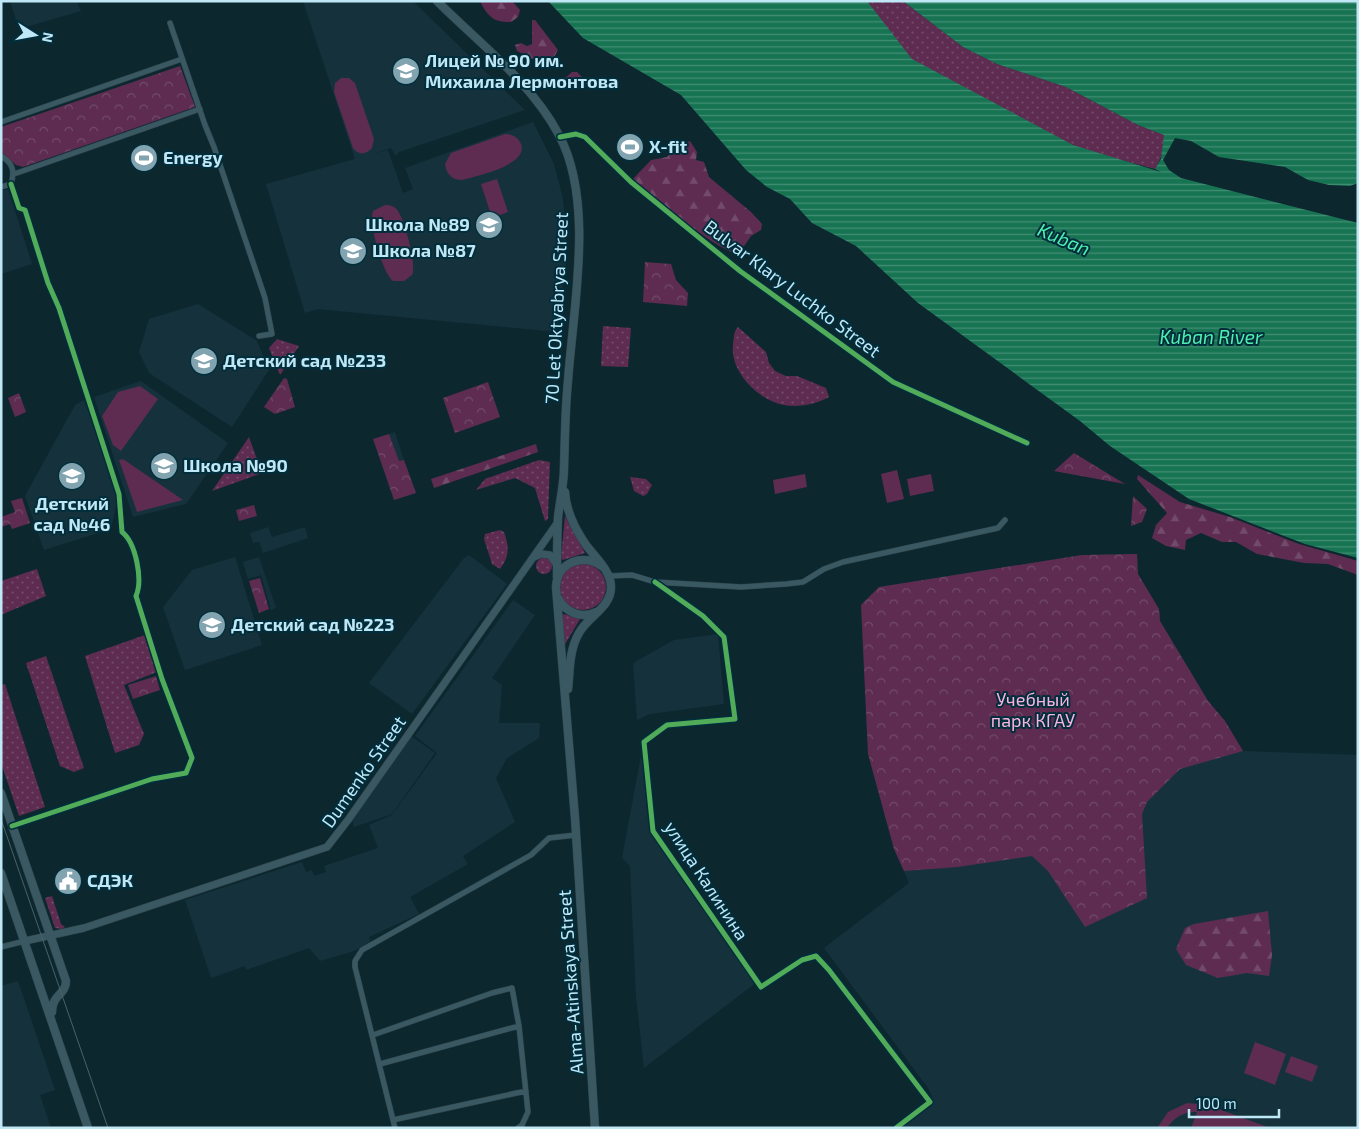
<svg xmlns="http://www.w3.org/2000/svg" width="1359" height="1129" viewBox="0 0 1359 1129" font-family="'Exo 2',sans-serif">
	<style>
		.built { fill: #15323c }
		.grass { fill: url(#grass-dots) }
		.forest { fill: url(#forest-firs) }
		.park { fill: url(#park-crowns) }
		.pitch { fill: #5d2c50 }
		.water { fill: url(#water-rules) }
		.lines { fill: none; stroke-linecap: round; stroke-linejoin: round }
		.minor-casing { stroke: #2f444b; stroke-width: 6 }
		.tertiary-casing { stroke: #2f444b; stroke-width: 8 }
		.secondary-casing { stroke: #2f444b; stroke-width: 9 }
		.minor { stroke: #395861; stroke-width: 5 }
		.tertiary { stroke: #395861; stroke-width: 7 }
		.secondary { stroke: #395861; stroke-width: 8 }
		.tram { stroke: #4a636b; stroke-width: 1 }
		.cycleway-casing { stroke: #002e3c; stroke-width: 8 }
		.cycleway { stroke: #51ab58; stroke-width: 5 }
		.labels { text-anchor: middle; stroke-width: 4; stroke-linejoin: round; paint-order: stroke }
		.poi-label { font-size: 18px; font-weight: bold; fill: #c0e7f6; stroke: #002e3c; text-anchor: start }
		.street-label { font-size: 18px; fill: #c0e7f6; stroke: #002e3c }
		.park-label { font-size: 18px; fill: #fab4df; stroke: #002e3c }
		.water-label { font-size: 19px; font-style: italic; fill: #4ef0ae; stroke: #002e3c }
	</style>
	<defs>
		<pattern id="grass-dots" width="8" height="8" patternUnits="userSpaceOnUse" patternTransform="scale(1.25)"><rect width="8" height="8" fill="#5d2c50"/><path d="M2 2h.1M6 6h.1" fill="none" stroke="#724b6a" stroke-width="1.8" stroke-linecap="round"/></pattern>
		<pattern id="forest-firs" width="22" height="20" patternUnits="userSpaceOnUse" patternTransform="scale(1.25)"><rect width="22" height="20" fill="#5d2c50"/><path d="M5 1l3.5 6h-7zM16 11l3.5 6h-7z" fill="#724b6a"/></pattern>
		<pattern id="park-crowns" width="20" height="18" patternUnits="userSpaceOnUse" patternTransform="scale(1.25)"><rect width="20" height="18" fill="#5d2c50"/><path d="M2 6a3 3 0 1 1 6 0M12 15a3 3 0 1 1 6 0" fill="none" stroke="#724b6a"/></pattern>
		<pattern id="water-rules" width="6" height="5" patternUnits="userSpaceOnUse" patternTransform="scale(1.25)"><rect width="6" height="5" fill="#177452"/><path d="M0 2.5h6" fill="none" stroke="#428e74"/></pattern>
	</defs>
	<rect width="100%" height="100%" fill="#0d272f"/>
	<path class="built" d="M10,1h67l4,10 -62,18z
		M303,1h110l112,109 -126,42 -3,4 -5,-8 -18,6 15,-4 15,43 10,-4 -8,-21 128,-46 21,42 9,34 4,53 -10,81 -239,-23 -13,4 -39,-129 89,-25z
		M8,189l24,75 -31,10v-83z
		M198,304l59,37 12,29 -37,57 -83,-54 -10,-21 10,-33z
		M141,381l87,62 -42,61 -53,13 -39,-120z
		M84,400l24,66 1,12 5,5 4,14 -7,32 -67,21 -19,-54 50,-91z
		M395,432l9,28 -5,2 -10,-28z
		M268,527l4,10 33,-10 3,11 -45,15 -4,-11 -6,1 -3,-10z
		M1137,554l1,20 21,35 1,12 48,80 17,20 18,30 115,4v373h-467l41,-31 -4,-9 -104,-140 85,-65 -15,-34 -15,-262 203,-32z
		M469,555l38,29 -95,130 -43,-31 95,-125z
		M235,557l27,88 -77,25 -22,-63 29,-37z
		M259,557l17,51 -5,2 -10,-35 -13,4 -5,-17z
		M513,600l22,15 -43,63 10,7 -3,38h41l-1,15 -32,20 -11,20 19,44 -52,34 5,8 -58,33 9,17 -50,23 1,5 -16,9 -34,10 -11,-13 -63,22 -1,-4 -34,12 -26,-78 117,-38 4,10 6,-2 2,6 12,-4 -2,-6 54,-18 -9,-23 23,-10 45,-62 -22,-17z
		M718,634l6,70 -74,10 -13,6 -4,-57 41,-23z
		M411,736l24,17 -43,61 -38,13 -2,-7z
		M643,745h4l-1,57 4,30 107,150 -113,86 -8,-71 -6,-131 -8,-8z
		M18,981l37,109 -15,5 11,33h-50v-142z"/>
	<path class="grass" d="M861,1h42l60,46 34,17 69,23 72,38 27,10c1,10 -4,25 -10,34l-64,-17 -58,-23 -109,-55z
		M603,326l28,2 -3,39 -27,-1z
		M738,327l28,25 3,11 6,8 11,5h11l29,12 3,9c-13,7 -30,11 -45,8 -26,-5 -54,-33 -51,-60 1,-6 0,-13 5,-18z
		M277,339l22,7 -19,29 -11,-27z
		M249,437l13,36 -50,18z
		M539,460l11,2 -2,57 -3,2 -10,-33 -20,-10 -39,12 9,-11z
		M630,477l16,2 6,6 -5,9 -4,2 -9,-5z
		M565,516l20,37 -22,7 -2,-2z
		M500,530l4,2c5,14 6,24 -4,37l-8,-5 -8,-25 1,-5z
		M536 566a8 8 0 1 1 16 0a8 8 0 1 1-16 0Z
		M560 587a23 23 0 1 1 46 0a23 23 0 1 1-46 0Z
		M37,569l9,27 -43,18 -2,3v-36z
		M564,614l16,5 -16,27 -2,-30z
		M145,635l12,37 -33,13 20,49 -5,11 -24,8 -30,-97z
		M46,656l38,112 -10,4 -14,-6 -34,-103z
		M5,684l40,123 -26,9 -18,-53v-78z
		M52,896l9,28 4,3 -3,2 -7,-1 -10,-30z"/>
	<path class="forest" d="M480,1h32l8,9 -2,7 -7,5c-17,1 -24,-6 -31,-21z
		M532,20h3l23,30 -4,7 -19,3 -18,-9 -2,-6 6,-2 6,3 5,-2z
		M572,72h5l5,5 2,9 -3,3 -16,-1 -2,-8z
		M690,141l7,11 -1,8 8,2 5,15 42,35 11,12 -1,6 -10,6 -13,19c-33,-13 -78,-53 -105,-76l18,-19 16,-3 10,-11z
		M536,444l2,8 -104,36 -3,-9z
		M1138,475l42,27 50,15 69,27 59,17v14l-30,-11 -24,-1 -47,-9 -21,-12h-14l-21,-9 -15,7 -1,10 -19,-4 -14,-8 4,-13 11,-12 -30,-34z
		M1268,911l4,44 -3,21 -22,-3 -29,5 -32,-13 -10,-16 9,-21 9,-4z"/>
	<path class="park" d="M180,66l15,41 -172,60 -7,-2 -15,-13v-25z
		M645,262l26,2 5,16 12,13 -1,13 -44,-4z
		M284,378l3,1 8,28 -20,7 -11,-7z
		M488,382l12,35 -45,16 -12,-35z
		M19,393l7,19 -11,5 -7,-19z
		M389,434l10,27 5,-1 12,33 -22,7 -21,-61z
		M1074,453l51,31 -71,-13z
		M1133,496l14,13 -5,13 -11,4z
		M22,498l8,25 -18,6 -2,-5 -9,3v-10l14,-5 -4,-11z
		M254,505l3,11 -18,5 -3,-11z
		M1137,554l1,20 21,35 1,12 48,80 17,20 18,30 -63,18 -33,33 -5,12 5,84 -62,29 -37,-56 -16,-15 -74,11 -54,4 -10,-22 -26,-95 -7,-149 18,-18 203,-32z
		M260,578l9,31 -10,4 -10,-32z
		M156,676l4,14 -27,9 -5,-14z"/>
	<path class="pitch" d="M341,78h8l6,5 19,56 -2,9c-6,7 -14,7 -19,0l-19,-56 1,-9z
		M505,134c7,0 13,3 16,10 8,21 -44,32 -59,36 -10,0 -16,-6 -17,-16l6,-11z
		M497,179l11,33 -16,6 -11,-34z
		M385,205c5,0 10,1 13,6 7,10 19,55 14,64l-8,6h-11c-10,-7 -25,-58 -20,-70z
		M140,386l18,13 -37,52 -8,-6 -11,-29 16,-24z
		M123,459l60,41 -46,12 -18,-52z
		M897,470l7,29 -17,4 -6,-29z
		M805,474l2,13 -32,7 -2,-14z
		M931,474l3,17 -24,5 -3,-17z
		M1255,1042l31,12 -11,31 -31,-12z
		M1291,1056l27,10 -6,16 -27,-10z
		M1187,1103l21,2 62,23h-79l6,-16c-12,-1 -23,5 -30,16h-10l11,-16z"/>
	<path class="water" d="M548,1h319l45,58 161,86 88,27 -6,-3 6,-10 3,-24 -26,-10 -72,-38 -69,-23 -34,-17 -60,-46h455v182l-8,3 -21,-1 -21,-5 -23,-13 -66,-10 -28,-16 -16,-3 -12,22 6,10 12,8 177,45v335l-53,-14 -116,-45 -79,-53 -30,-25 -162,-118 -62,-57 -44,-23 -22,-24 -23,-12 -21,-17 -65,-75 -98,-57z"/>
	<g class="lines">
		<g class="minor-casing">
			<path id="minor" d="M170,23l35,102 9,22 51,151 7,36 -13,2
				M1,122l181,-63
				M560,137l16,-3 9,3 46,45 109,89 153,111 134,61
				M1,156c12,7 14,15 10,28
				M14,174l186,-65
				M11,184l8,24 6,2 23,73 11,25 60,186 3,38c14,11 21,48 14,64l26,83 30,79 -6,15 -34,6 -140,47
				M1,187l10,-3
				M609,576l23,-1 23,7 86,5 45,-3 17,-2 21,-13 19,-7 155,-34 7,-8
				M655,582l48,34 21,21 11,82 -68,6 -23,17 9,89 108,156 41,-27 14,-4 13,14 101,132 -34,26
				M1,947l24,-6
				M373,1035l119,-42 20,-5 7,38 9,86 -6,13 -4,3
				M380,1064l139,-38
				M393,1120l133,-29
				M395,1128l-40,-161v-6l7,-11 169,-95 18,-17 27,-3"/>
		</g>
		<g class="tertiary-casing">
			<path id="tertiary" d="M534,557l7,-3 9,1 7,10
				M25,941l59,-13 243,-81 21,-27 210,-298"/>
		</g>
		<g class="secondary-casing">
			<path id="secondary" d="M437,1c42,42 94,81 122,134 36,67 14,173 9,246 -3,29 -3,58 -4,87 0,16 -4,32 -6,49 -1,20 -1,40 -1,60
				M565,492c1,20 10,37 21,53 9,12 25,26 25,42 0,21 -23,29 -32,46 -10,17 -9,37 -11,56
				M558,598c8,15 23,21 38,14
				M1,793l65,188c0,14 -14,13 -14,31
				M1,873l87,255
				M595,1128l-20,-310 -19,-231c1,-25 28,-35 47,-20"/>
		</g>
		<use href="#minor" class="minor"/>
		<use href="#tertiary" class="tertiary"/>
		<use href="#secondary" class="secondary"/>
		<path class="tram" d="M1,819l107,309"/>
		<g class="cycleway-casing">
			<path id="cycleway" d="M560,137l16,-3 9,3 46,45 109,89 153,111 134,61
				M11,184l8,24 6,2 23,73 11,25 60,186 3,38c14,11 21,48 14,64l26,83 30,79 -6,15 -34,6 -140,47
				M655,582l48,34 21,21 11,82 -68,6 -23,17 9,89 108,156 41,-27 14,-4 13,14 101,132 -34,26"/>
		</g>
		<use href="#cycleway" class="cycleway"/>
	</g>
	<defs>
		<g id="school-disc" transform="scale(1.4375)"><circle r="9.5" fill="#81a4b0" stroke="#002e3c"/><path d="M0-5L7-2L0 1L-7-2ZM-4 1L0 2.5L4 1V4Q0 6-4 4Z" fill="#fff"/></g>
		<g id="stadium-disc" transform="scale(1.4375)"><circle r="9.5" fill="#81a4b0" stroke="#002e3c"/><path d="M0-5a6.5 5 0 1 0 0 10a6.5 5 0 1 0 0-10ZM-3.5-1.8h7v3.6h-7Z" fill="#fff"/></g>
		<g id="civic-disc" transform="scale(1.4375)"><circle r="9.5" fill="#81a4b0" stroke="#002e3c"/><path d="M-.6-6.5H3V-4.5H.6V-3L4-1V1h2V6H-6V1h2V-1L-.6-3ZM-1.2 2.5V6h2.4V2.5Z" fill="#fff"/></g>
	</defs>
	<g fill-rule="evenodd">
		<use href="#school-disc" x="406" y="71"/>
		<use href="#stadium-disc" x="630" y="147"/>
		<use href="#stadium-disc" x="144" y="158"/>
		<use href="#school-disc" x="489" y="225"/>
		<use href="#school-disc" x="353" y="251"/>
		<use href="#school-disc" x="204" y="361"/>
		<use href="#school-disc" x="164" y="466"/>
		<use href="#school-disc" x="72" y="476"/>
		<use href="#school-disc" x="212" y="625"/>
		<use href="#civic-disc" x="68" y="881"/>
	</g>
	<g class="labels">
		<g class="poi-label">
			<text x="425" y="67">Лицей № 90 им.<tspan x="425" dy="21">Михаила Лермонтова</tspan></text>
			<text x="649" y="153">X-fit</text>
			<text x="163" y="164">Energy</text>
			<text x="470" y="231" text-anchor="end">Школа №89</text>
			<text x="372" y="257">Школа №87</text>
			<text x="223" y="367">Детский сад №233</text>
			<text x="183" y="472">Школа №90</text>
			<text x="72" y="510" text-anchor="middle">Детский<tspan x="72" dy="21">сад №46</tspan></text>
			<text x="231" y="631">Детский сад №223</text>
			<text x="87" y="887">СДЭК</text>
		</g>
		<g class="street-label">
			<text transform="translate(792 289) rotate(37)" y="6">Bulvar Klary Luchko Street</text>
			<text transform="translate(557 308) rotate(-87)" y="6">70 Let Oktyabrya Street</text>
			<text transform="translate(364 772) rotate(-55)" y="6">Dumenko Street</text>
			<text transform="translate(706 881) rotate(57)" y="6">улица Калинина</text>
			<text transform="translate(571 982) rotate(-94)" y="6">Alma-Atinskaya Street</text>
		</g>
		<g class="park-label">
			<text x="1033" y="706">Учебный<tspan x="1033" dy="21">парк КГАУ</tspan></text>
		</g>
		<g class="water-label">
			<text transform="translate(1064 239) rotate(23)" y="7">Kuban</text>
			<text x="1211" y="344">Kuban River</text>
		</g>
	</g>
	<rect width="1359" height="1129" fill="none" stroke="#c0e7f6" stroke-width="5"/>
	<g transform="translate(35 35) rotate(101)" stroke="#002e3c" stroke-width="4" paint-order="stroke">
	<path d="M0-4L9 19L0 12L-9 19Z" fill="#c0e7f6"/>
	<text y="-8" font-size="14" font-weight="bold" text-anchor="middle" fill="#c0e7f6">N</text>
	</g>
	<path d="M1189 1109v8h90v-8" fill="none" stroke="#c0e7f6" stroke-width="2.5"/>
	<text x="1196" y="1109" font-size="15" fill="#c0e7f6" stroke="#002e3c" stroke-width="4" paint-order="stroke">100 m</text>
</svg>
